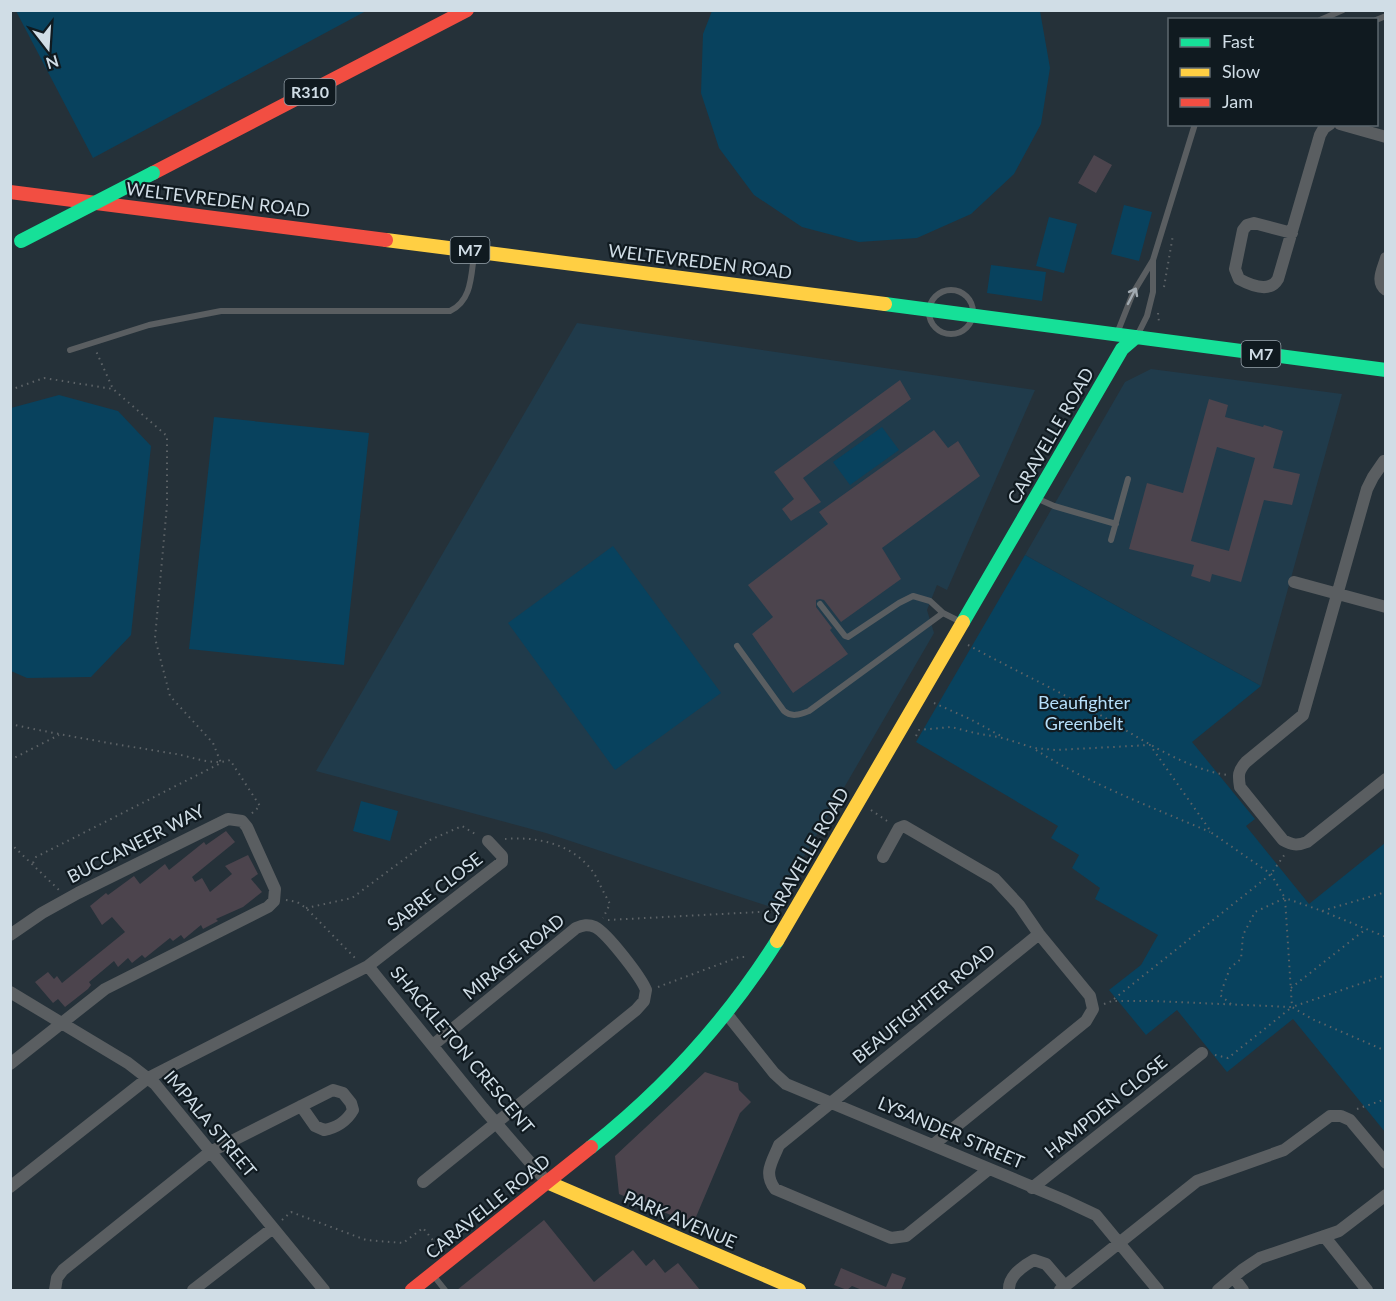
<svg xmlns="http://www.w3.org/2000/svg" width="1396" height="1301" viewBox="0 0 1396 1301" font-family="Lato,sans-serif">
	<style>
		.built { fill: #203b4b }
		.green { fill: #08425e }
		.building { fill: #4c444d; fill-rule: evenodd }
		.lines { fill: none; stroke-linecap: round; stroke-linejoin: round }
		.path { stroke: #5d6367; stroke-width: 2; stroke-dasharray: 1.5 4.5; stroke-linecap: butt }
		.lane { stroke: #5a5e61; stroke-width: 6 }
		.street { stroke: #5a5e61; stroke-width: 12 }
		.fast { stroke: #16e098; stroke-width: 14 }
		.slow { stroke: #ffcf43; stroke-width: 14 }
		.jam { stroke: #f24e42; stroke-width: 14 }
		.fast-bridge { stroke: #16e098; stroke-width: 14 }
		.oneway { stroke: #a1aab1 }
		.labels { text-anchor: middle; stroke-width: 4.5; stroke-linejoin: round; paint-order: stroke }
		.shield { fill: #101a20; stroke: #96a2ab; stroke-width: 1.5 }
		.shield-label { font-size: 16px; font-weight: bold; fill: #d0dde6 }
		.street-label { font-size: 18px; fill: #d0dde6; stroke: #101a20 }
		.park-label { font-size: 18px; fill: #b6dffa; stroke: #101a20 }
	</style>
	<rect width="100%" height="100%" fill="#253139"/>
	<path class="built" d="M577,323l458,67 -88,200 -10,-5 -10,25 7,23 -160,275 -228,-75 -230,-62z
		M1151,369l191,25 -81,292 -236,-131 100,-173z"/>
	<path class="green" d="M16,11h350l-273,147z
		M712,11h328l10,57 -9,56 -27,50 -43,40 -54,24 -58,4 -57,-15 -48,-32 -35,-47 -18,-55 2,-59z
		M1124,205l28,7 -13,49 -28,-7z
		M1049,217l28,7 -13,49 -28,-7z
		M991,265l55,7 -4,29 -55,-8z
		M59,395l59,16 33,35 -20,189 -40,42 -64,1 -16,-7v-263z
		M214,417l155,16 -25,232 -155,-16z
		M882,427l17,23 -49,35 -17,-23z
		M613,546l108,147 -106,77 -107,-147z
		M1025,555l236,131 -69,56 63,77 -9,7 63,78 76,-61v289l-92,-113 -66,53 -50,-62 -31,25 -37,-45 32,-25 17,-30 -63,-36 5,-11 -28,-20 7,-13 -28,-17 7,-12 -142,-84z
		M361,801l37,10 -8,30 -37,-10z"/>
	<path class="building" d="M1094,155l18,10 -16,28 -18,-10z
		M900,380l11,19 -108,79 18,24 -30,19 -9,-12 12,-10 -20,-27z
		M1209,399l19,6 -3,12 38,10 1,-2 19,6 -10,37 27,6 -8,31 -28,-5 -23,82 -29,-8 -2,8 -19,-6 3,-11 -65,-16 18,-66 36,10zM1217,447l38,11 -26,93 -38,-10z
		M934,430l14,18 10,-7 22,35 -98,72 19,31 -60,43 -17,-22 -4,-1 -4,1v7l16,21 -2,2 18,24 -55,39 -41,-59 21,-17 -25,-32 80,-61 -9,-12z
		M226,831l9,11 -43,35 3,5 7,-4 8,14 22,-18 -7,-8 23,-11 10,19 -7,5 11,13 -19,15 -27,12 2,2 -15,8 -2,-4 -17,14 -3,-4 -8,6 -3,-3 -25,20 -3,-3 -10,8 -4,-5 -10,9 -4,-6 -25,21 2,3 -3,4 -23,18 -7,-8 -5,4 -18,-21 13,-10 6,7 3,-3 5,7 63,-51 -13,-15 -10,8 -12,-19 16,-13 2,2 26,-19 6,8 25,-20 4,6 35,-28 2,3z
		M705,1072l33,11 1,7 12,12 -11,11 -47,111 -74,-30 -4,-38z
		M544,1220l50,62 39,-32 13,16 8,-7 11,14 13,-10 22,27h-243z
		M841,1268l45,19 6,-14 14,5 -5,12h-39l-10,-4 -5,4 -13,-5z"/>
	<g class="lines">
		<path class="path" d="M1164,287l9,-52
			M1158,313l1,9
			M10,390l34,-12 69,11
			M968,645c42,23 85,43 127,67 37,21 90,58 133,63
			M934,703l36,16 31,17
			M10,724c55,12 110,21 166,30 17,3 37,12 54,6l30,46 -9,8
			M916,736l3,-6 32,-3 24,6 28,5 31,10 22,2 94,-5 62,88 59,41 14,24 7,109
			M1036,750c51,33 118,58 174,82
			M10,760l49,-25
			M871,810l16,11
			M505,839c34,-3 71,6 90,36 5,10 10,20 15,29l-7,14
			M10,843l49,47
			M33,863l3,-6 185,-94 -8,-20 -43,-47 -15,-58 12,-133v-69l-54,-47 -17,-38
			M286,900l11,2 9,6 50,51
			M306,908l46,-10 78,-58 32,-14 15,9
			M1322,911l64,26
			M608,920l170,-9
			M658,987l81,-30h9
			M1291,988l75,-59
			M1114,999l157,-125 14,-20
			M1104,1004l8,-3h39l141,6 94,-32
			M1231,1004l-11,-9 10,-27 11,-9 2,-24 12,-23 30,-14 37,13 64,-19
			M1215,1055l13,3 64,-51 20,12 74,32
			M1357,1109l29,-10
			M282,1220l9,-8 75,28 37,3 20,-15 17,21
			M12,1290h31"/>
		<path class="lane" d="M1320,20l23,-10
			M1376,20l10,-4
			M929 312a22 22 0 1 1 44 0a22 22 0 1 1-44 0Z
			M1118,331l15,-38 20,-33
			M1138,334l9,-18 6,-24v-32l42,-136
			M70,350l79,-25 72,-14h229c22,-10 21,-36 24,-56
			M1036,498l18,8 62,18
			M1111,540l17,-61
			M820,604l25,32 3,1 51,-34 14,-7 17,5 13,12 18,9
			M737,646l47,65c8,7 17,3 25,0l134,-98
			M433,1275l12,15"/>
		<path class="street" d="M1340,124l46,13
			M1292,233l-38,-10 -7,2 -4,5 -8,39 4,10c13,7 31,14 39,0l42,-144 4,-7 6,-4
			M1386,258c-3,11 -11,24 0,32
			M1384,461l-11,16 -6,12 -64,226 -57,47c-8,9 -8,13 -6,25l43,53c9,5 14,6 24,2l79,-63
			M1294,582l92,25
			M883,857l16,-29 5,-2 91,53 24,26 20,29 51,62 3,13 -7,12 -153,124
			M10,935l32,-22 36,-20 150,-74 14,2 5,6 28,62 -1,12 -6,6 -163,82 -95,75
			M368,966l115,142 64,74
			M10,992l118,71 27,21 169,206
			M726,1013l48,60 12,11 278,116 32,15 62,75
			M989,1169l-83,67 -15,2 -116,-49c-12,-16 -3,-27 4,-44l260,-211
			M423,1182l213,-172 8,-9 2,-11c-5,-13 -39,-57 -51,-63 -7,-3 -12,-2 -19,1l-143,117
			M10,1187l138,-109 220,-112 134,-104v-6l-14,-15
			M1032,1188l170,-135
			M1324,1236l43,54
			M1234,1278l9,12
			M55,1290l2,-12 6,-8 147,-118 123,-62 10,3 8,10 2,7c-6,11 -17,18 -29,20l-9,-4 -14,-20
			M193,1290l80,-62
			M1009,1290c-1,-14 14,-24 25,-30l12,4 19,22
			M1060,1290l137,-109 87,-31 46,-34h11l9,4 36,43
			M1218,1290l24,-20 18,-12 79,-27 47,-36"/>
		<path class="fast" d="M885,304l501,66
			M963,622l159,-273 14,-12
			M591,1147c73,-58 136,-127 186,-206"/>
		<path class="slow" d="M386,240l499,64
			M777,941l186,-319
			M547,1182l252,108"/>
		<path class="jam" d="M153,173l314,-163
			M10,192l376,48
			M412,1290l179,-143"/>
		<path class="fast-bridge" d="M21,241l132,-68"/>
	</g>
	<defs><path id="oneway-shaft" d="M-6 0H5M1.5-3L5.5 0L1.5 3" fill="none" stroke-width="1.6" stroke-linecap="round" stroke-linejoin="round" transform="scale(1.5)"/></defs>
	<use class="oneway" href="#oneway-shaft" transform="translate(1132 296) rotate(-63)"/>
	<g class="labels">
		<g class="shield">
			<rect x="284.5" y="79" width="51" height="26" rx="4.5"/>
			<rect x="450.5" y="237" width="39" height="26" rx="4.5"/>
			<rect x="1241.5" y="341" width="39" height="26" rx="4.5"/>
		</g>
		<g class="shield-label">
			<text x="310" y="98">R310</text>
			<text x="470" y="256">M7</text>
			<text x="1261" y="360">M7</text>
		</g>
		<g class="street-label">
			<text transform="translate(218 200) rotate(7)" y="6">WELTEVREDEN ROAD</text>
			<text transform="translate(700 262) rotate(7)" y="6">WELTEVREDEN ROAD</text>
			<text transform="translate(1051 436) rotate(-60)" y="6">CARAVELLE ROAD</text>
			<text transform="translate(136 844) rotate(-27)" y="6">BUCCANEER WAY</text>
			<text transform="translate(806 856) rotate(-60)" y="6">CARAVELLE ROAD</text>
			<text transform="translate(435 892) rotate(-38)" y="6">SABRE CLOSE</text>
			<text transform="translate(514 957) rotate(-39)" y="6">MIRAGE ROAD</text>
			<text transform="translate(924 1004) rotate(-39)" y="6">BEAUFIGHTER ROAD</text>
			<text transform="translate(462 1050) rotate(50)" y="6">SHACKLETON CRESCENT</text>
			<text transform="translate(1106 1107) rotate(-39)" y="6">HAMPDEN CLOSE</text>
			<text transform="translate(210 1124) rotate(50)" y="6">IMPALA STREET</text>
			<text transform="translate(951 1133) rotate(23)" y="6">LYSANDER STREET</text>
			<text transform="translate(488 1207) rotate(-39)" y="6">CARAVELLE ROAD</text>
			<text transform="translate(680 1220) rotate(23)" y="6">PARK AVENUE</text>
		</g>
		<g class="park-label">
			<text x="1084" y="709">Beaufighter<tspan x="1084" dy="21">Greenbelt</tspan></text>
		</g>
	</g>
	<rect width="1396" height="1301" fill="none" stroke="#d0dde6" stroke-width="24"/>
	<rect x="1168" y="18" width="210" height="108" fill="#101a20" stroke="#5d686f" stroke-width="1.5"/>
	<rect x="1180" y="38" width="30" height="9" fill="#16e098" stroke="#5d686f" stroke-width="1.5"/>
	<text x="1222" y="48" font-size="18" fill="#d0dde6">Fast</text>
	<rect x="1180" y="68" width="30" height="9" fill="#ffcf43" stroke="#5d686f" stroke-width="1.5"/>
	<text x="1222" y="78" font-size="18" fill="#d0dde6">Slow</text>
	<rect x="1180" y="98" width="30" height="9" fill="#f24e42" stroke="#5d686f" stroke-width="1.5"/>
	<text x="1222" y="108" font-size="18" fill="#d0dde6">Jam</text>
	<g transform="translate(48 48) rotate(163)" stroke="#101a20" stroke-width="4.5" paint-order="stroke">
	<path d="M0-4.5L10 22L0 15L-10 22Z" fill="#d0dde6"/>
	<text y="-9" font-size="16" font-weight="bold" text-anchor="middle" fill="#d0dde6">N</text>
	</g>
</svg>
